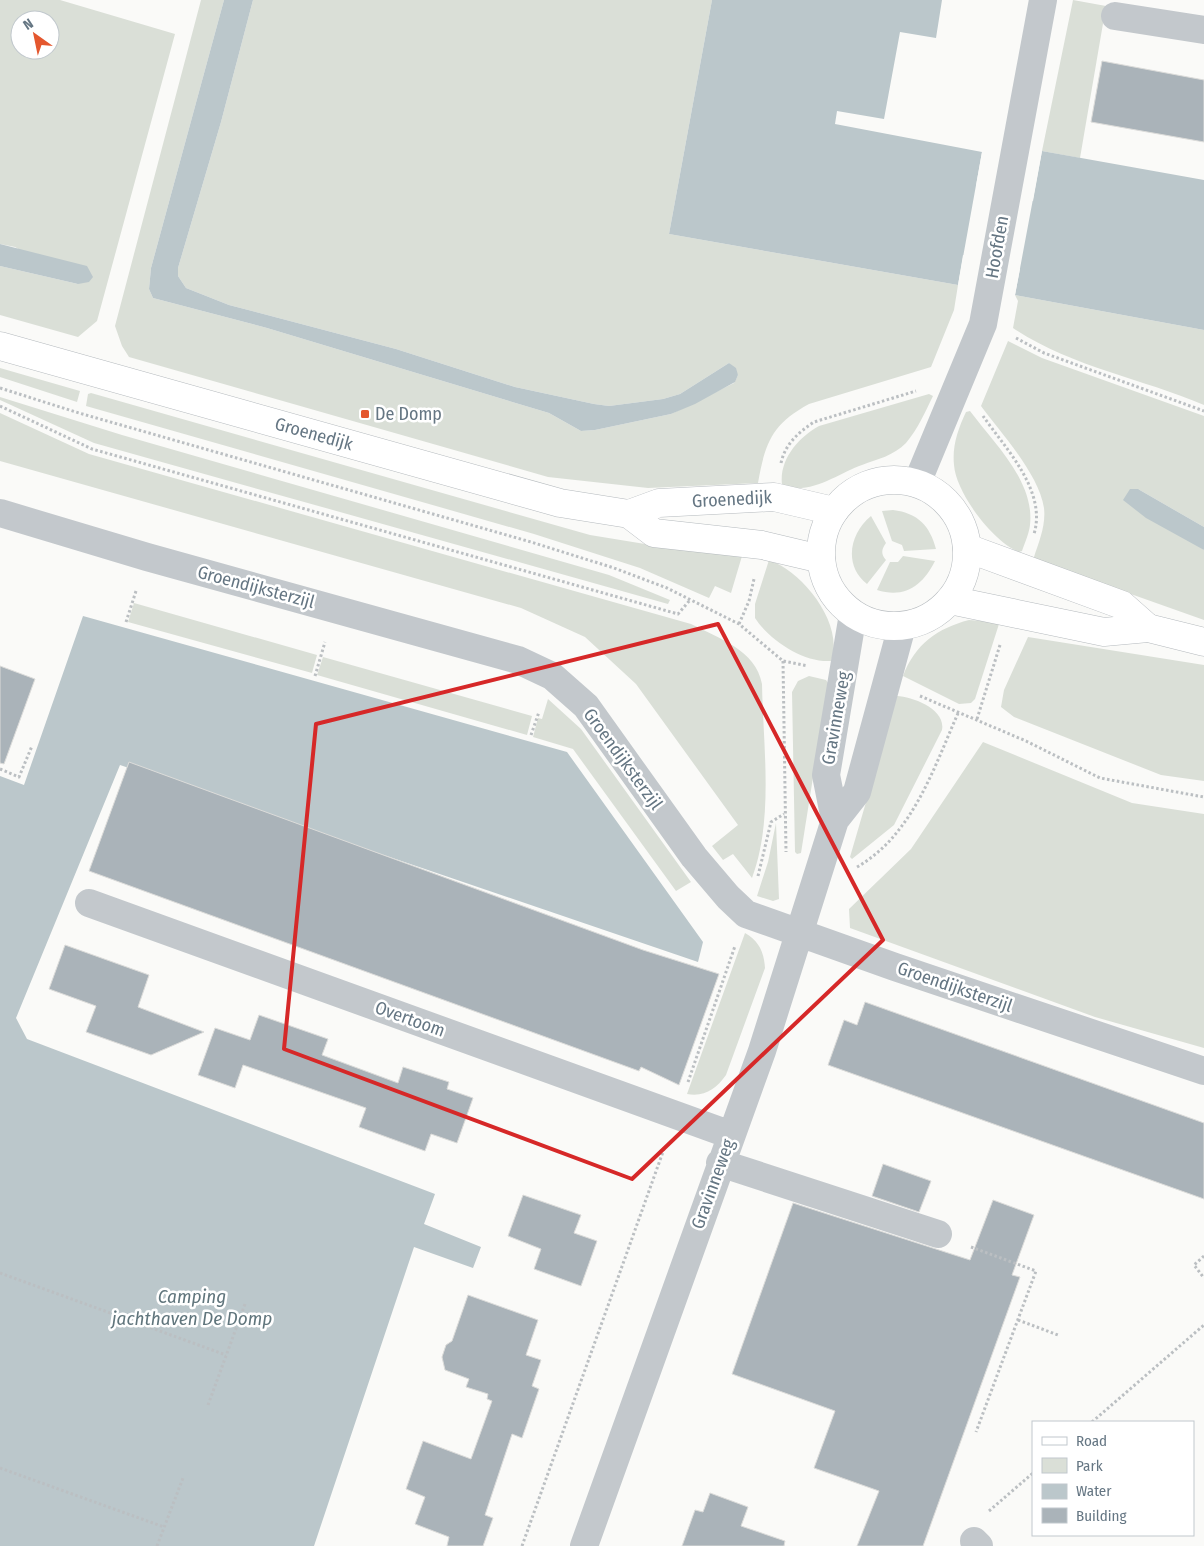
<svg xmlns="http://www.w3.org/2000/svg" width="1204" height="1546" viewBox="0 0 1204 1546" font-family="'Fira Sans Condensed',sans-serif">
	<style>
		.green { fill: #dadfd7; fill-rule: evenodd }
		.water { fill: #bbc7cb }
		.pier { fill: #fafaf8 }
		.building { fill: #aab3b9; stroke: #dcdcda }
		.lines { fill: none; stroke-linecap: round; stroke-linejoin: round }
		.major-casing { stroke: #b5babe; stroke-width: 29 }
		.path { stroke: #bbbfc2; stroke-width: 3; stroke-dasharray: 2.5 2.5; stroke-linecap: butt }
		.minor { stroke: #c3c8cc; stroke-width: 28 }
		.major { stroke: #fff; stroke-width: 28 }
		.marked { fill: none; stroke: #d62828; stroke-width: 4; stroke-linejoin: round }
		.poi-dot { fill: #e4572e; stroke: #fff; stroke-width: 2 }
		.labels { text-anchor: middle; stroke-width: 5; stroke-linejoin: round; paint-order: stroke }
		.street-label { font-size: 18px; fill: #657683; stroke: #fff }
		.poi-label { font-size: 18px; fill: #657683; stroke: #fff; text-anchor: start }
		.water-label { font-size: 19px; font-style: italic; fill: #60757c; stroke: #fff }
	</style>
	<rect width="100%" height="100%" fill="#fafaf8"/>
	<path class="green" d="M0,0h60l115,34 -78,287 -19,16 -78,-22v-49l78,18 -63,-37 -15,-3zM20,20h30v30h-30z
		M201,0h23l-73,268 -2,21 4,9 114,30 282,85 32,18 14,-1 76,-16 63,-31 4,-8 -9,-12 -49,31 -17,5 -54,7 -15,-2 -79,-17 -119,-38 -167,-44 -43,-17 -8,-12v-8l43,-146 32,-122h459l-43,234 289,51 -4,25 -23,57 -122,37c-37,20 -44,39 -51,79l-110,5 -100,-11 -419,-120 -7,-11 -7,-20z
		M1073,0l33,6 -26,152 -38,-7z
		M1015,295l189,35v75c-63,-27 -133,-38 -191,-77l5,-27z
		M1008,341l34,17 162,58v111l-66,-38 66,61v70l-169,-60 -1,-3c5,-15 12,-32 10,-49 -5,-34 -43,-75 -63,-102z
		M0,368l80,23 -3,11 -77,-25z
		M91,393l499,142 55,9 97,12 -11,37 -16,-7 -6,12 -69,-30 -106,-34 -448,-128 2,-12z
		M929,394l4,2c-8,16 -15,33 -27,47 -13,13 -28,16 -44,22 -23,8 -54,32 -80,20 -3,-26 17,-48 37,-59z
		M0,397l122,38 487,140 61,25 -2,4 -574,-161 -94,-43z
		M970,411c24,32 65,71 60,114 -1,9 -5,17 -8,26l-3,1c-26,-10 -63,-59 -65,-87 -2,-19 4,-36 12,-53z
		M0,413l89,41 602,170c27,14 65,26 71,60 1,62 12,135 -10,194l-19,-24 -10,6 -11,-14 26,-21 -102,-141 -51,-47 -64,-29 -521,-147z
		M893,510c25,3 37,16 43,39l-32,2 -2,-6 -10,-4 -10,-30z
		M871,516l15,27c-5,7 -5,11 0,17l-19,24c-24,-19 -17,-51 4,-68z
		M903,556l32,5c-12,24 -30,38 -58,29l13,-28h8z
		M769,560c33,11 76,64 62,101 -27,2 -62,-21 -76,-43v-14z
		M134,603l183,52 -5,18 -184,-51z
		M969,620l28,2 2,2 -24,75 -4,4 -12,1 -56,-28c12,-32 35,-48 66,-56z
		M1028,637l176,28v116l-43,-6 -147,-58 -13,-10 3,-17z
		M323,657l209,59 -5,19 -210,-60z
		M809,676l17,4 2,3 -27,170 -4,1 -2,-2 -3,-160 6,-11z
		M897,696c16,1 49,13 45,34l-48,95 -42,34 -2,-2z
		M548,699l33,30 110,153 -15,9 -103,-142 -40,-12 5,-19 4,1z
		M983,742l149,61 72,11v234l-109,-31 -245,-89 -1,-19 62,-60z
		M776,823l3,76 -6,2 -16,-5 11,-34z
		M745,933c14,8 19,19 20,35l-39,107c-10,14 -21,22 -39,19z"/>
	<path class="water" d="M224,0h29l-32,122 -43,146v8l8,12 43,17 167,44 119,38 79,17 15,2 54,-7 17,-5 49,-31 7,5 2,7 -3,7 -40,22 -24,10 -76,16 -14,1 -32,-18 -282,-85 -114,-30 -4,-9 2,-21z
		M712,0h230l-6,38 -36,-6 -16,87 -47,-8 -2,13 147,28 -6,34 57,15 9,-50 162,29v150l-189,-35 5,-26 -57,-14 -5,30 -289,-51z
		M0,244l87,22 6,11 -4,5 -11,2 -78,-18z
		M1130,489h8l66,38v23l-58,-32 -23,-18z
		M83,616l484,136 136,190 -5,20 -578,-197 -104,253 11,21 408,155 -11,30 57,23 -8,21 -59,-21 -100,299h-314v-770l24,9z"/>
	<path class="pier" d="M1040,151h2l-27,144h-2l5,-24 -53,-14 -5,29 -2,-1 24,-133h3l-6,32 52,14z"/>
	<path class="building" d="M1102,61l102,19v62l-113,-20z
		M0,666l35,13 -31,85 -4,-1z
		M129,762l514,188 76,24 -40,111 -38,-18 -2,4 -550,-200z
		M65,945l84,30 -11,32 66,25 -53,23 -65,-23 10,-26 -47,-17z
		M865,1002l339,121v76l-376,-134 16,-45 13,5z
		M259,1015l69,24 -6,16 76,28 5,-16 46,15 -2,7 26,9 -16,45 -26,-9 -6,17 -66,-24 7,-19 -123,-43 -8,23 -37,-13 17,-47 35,12z
		M883,1164l48,17 -12,31 -47,-16z
		M523,1195l58,20 -7,18 23,8 -16,45 -47,-17 7,-20 -33,-13z
		M993,1200l41,15 -22,60 8,2 -97,269h-66l22,-55 -65,-23 21,-57 -103,-37 61,-171 177,57z
		M468,1295l70,25 -12,35 15,5 -9,26 7,3 -17,49 -10,-4 -27,81 8,3 -10,28h-36l2,-9 -34,-13 10,-27 -19,-8 17,-48 48,18 21,-58 -5,-2 1,-5 -22,-7 3,-8 -24,-9 -3,-13 4,-12 6,-4z
		M710,1493l38,14 -7,19 44,15 -1,5h-102l13,-36 8,2z"/>
	<g class="lines">
		<g class="major-casing">
			<g id="major">
				<path id="s1" d="M0,346l560,157 69,11 25,19 108,12 59,14"/>
				<circle cx="894" cy="553" r="73"/>
				<path id="s2" d="M629,514l30,-11 115,-6 60,14"/>
				<path d="M967,548l155,57 26,23"/>
				<path d="M950,600l154,32 44,-4 56,14"/>
			</g>
		</g>
		<path class="path" d="M1016,338l28,15 160,58
			M0,388l79,25 452,129 83,26 53,20 72,36 44,37 25,5
			M0,406l92,43 586,165 12,-14
			M983,416c23,33 64,75 51,118
			M781,463c4,-19 18,-31 33,-41l102,-31
			M126,622l10,-31
			M739,624l10,-23 5,-22
			M783,661l3,191
			M315,676l10,-34
			M920,696l106,45 74,37 104,19
			M977,719l23,-74
			M531,735l8,-23
			M0,769l19,8 13,-31
			M857,867c56,-32 77,-100 102,-156
			M758,876l13,-54 13,-8
			M688,1082l47,-136
			M971,1247l65,24 -60,161
			M1204,1256l-10,9 10,13
			M0,1273l226,82
			M1018,1320l40,15
			M208,1405l37,-101
			M1092,1422l112,-97
			M0,1468l164,59
			M989,1511l44,-38
			M157,1546l26,-68
			M522,1546l142,-397"/>
		<path class="minor" d="M1115,16l89,14
			M917,483l66,-159 60,-324
			M0,513l147,44 371,103 34,16 34,30 108,151 34,40 18,17 149,53 309,104
			M835,820l-9,-45 27,-161
			M89,903l642,232
			M720,1163l218,71
			M974,1541l5,5
			M584,1546l178,-495 73,-231 22,-28 45,-166"/>
		<use href="#major" class="major"/>
	</g>
	<path class="marked" d="M718,624l165,316 -251,239 -348,-130 32,-325z"/>
	<rect class="poi-dot" x="360" y="409" width="10" height="10" rx="2.5"/>
	<g class="labels">
		<g class="street-label">
			<text transform="translate(997 247) rotate(-80)" y="6">Hoofden</text>
			<text dy="6" stroke="none"><textPath href="#s1" startOffset="326">Groenedijk</textPath></text>
			<text dy="6" stroke="none"><textPath href="#s2" startOffset="105">Groenedijk</textPath></text>
			<text transform="translate(256 587) rotate(15)" y="6">Groendijksterzijl</text>
			<text transform="translate(836 718) rotate(-80)" y="6">Gravinneweg</text>
			<text transform="translate(623 759) rotate(54)" y="6">Groendijksterzijl</text>
			<text transform="translate(955 987) rotate(19)" y="6">Groendijksterzijl</text>
			<text transform="translate(410 1019) rotate(20)" y="6">Overtoom</text>
			<text transform="translate(713 1184) rotate(-70)" y="6">Gravinneweg</text>
		</g>
		<g class="poi-label">
			<text x="375" y="420">De Domp</text>
		</g>
		<g class="water-label">
			<text x="192" y="1303">Camping<tspan x="192" dy="22">jachthaven De Domp</tspan></text>
		</g>
	</g>
	<rect x="1032" y="1421" width="162" height="115" fill="#ffffff" stroke="#c1c8cd"/>
	<rect x="1042" y="1437" width="25" height="8" fill="#ffffff" stroke="#c1c8cd"/>
	<text x="1076" y="1446" font-size="15" fill="#657683">Road</text>
	<rect x="1042" y="1458" width="25" height="15" fill="#dadfd7" stroke="#c1c8cd"/>
	<text x="1076" y="1471" font-size="15" fill="#657683">Park</text>
	<rect x="1042" y="1484" width="25" height="15" fill="#bbc7cb" stroke="#c1c8cd"/>
	<text x="1076" y="1496" font-size="15" fill="#657683">Water</text>
	<rect x="1042" y="1508" width="25" height="15" fill="#aab3b9" stroke="#c1c8cd"/>
	<text x="1076" y="1521" font-size="15" fill="#657683">Building</text>
	<g transform="translate(35 35) rotate(327)"><circle r="24" fill="#ffffff" stroke="#c1c8cd"/>
	<path d="M0-4L9 19L0 12L-9 19Z" fill="#e4572e"/>
	<text y="-8" font-size="14" font-weight="bold" text-anchor="middle" fill="#657683">N</text>
	</g>
</svg>
